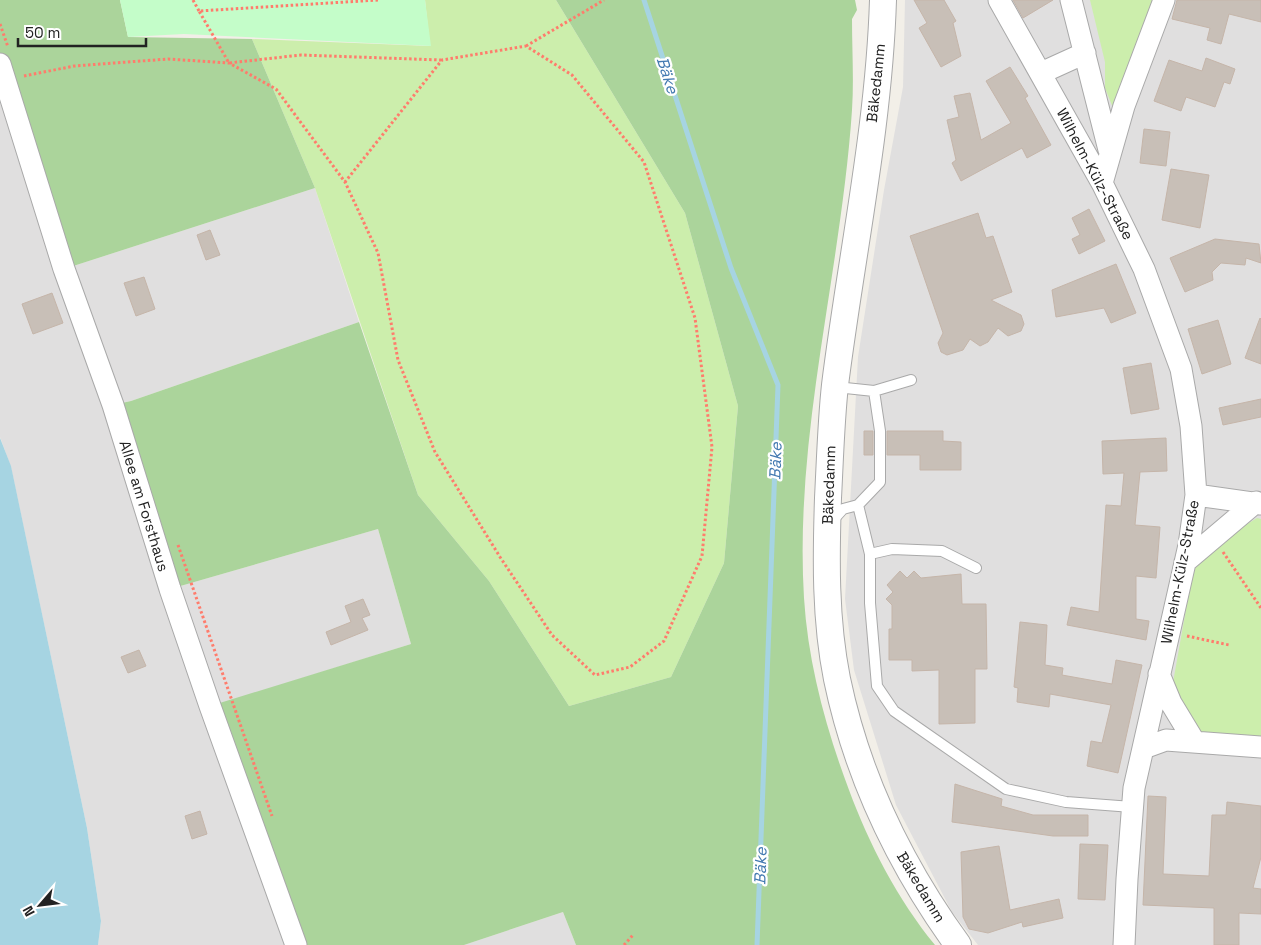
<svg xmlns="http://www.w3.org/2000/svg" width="1261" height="945" viewBox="0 0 1261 945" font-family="'Space Grotesk',sans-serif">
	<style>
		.residential { fill: #e0dfdf }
		.grass { fill: #cceeac }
		.forest { fill: #abd49b }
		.park { fill: #c4fdc9 }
		.water { fill: #a6d4e2 }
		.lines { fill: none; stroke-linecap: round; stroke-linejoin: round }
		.stream { stroke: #a6d4e2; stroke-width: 5 }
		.building { fill: #c8bfb7; stroke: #c5b5a9 }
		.service-casing { stroke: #a9a9a9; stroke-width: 12 }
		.minor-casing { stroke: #a9a9a9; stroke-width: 23 }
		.tertiary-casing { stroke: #a9a9a9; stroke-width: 28 }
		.path { stroke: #ff7c6c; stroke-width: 3; stroke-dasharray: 2.5 2.5; stroke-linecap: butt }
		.service { stroke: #fff; stroke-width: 10 }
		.minor { stroke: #fff; stroke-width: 21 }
		.tertiary { stroke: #fff; stroke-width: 26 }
		.labels { text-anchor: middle; stroke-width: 4.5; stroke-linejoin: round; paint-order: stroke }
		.street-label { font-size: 15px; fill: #222; stroke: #fff }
		.water-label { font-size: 16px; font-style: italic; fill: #447ab1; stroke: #fff }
	</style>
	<rect width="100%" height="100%" fill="#f2efe8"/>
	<path class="residential" d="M905,0h356v945h-283l-26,-33 -56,-107 -42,-135 -9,-71 13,-242 26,-167 19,-103z
		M0,64l64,205 251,-81 44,134 -228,79 -18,4 57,184 208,-60 33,115 -201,63 86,238h-198l3,-24 -14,-93 -76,-361 -11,-30z
		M563,912l13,33h-112z"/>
	<path class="grass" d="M425,0h131l129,213 53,193 -14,157 -53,114 -102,29 -80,-125 -71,-86 -103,-307 -63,-149 178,7z
		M1090,0h63l-40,108 -8,-20v-26z
		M1257,518l4,1v220l-57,-5 -10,-8 -22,-38 21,-118 46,-41z"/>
	<path class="forest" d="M0,0h120l8,37 124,2 63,149 -251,81 -64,-205z
		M556,0h299l2,10 -5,9c0,30 2,61 0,91 -11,163 -58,324 -48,488 4,65 22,131 45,192 20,54 49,110 86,155h-359l-13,-33 -99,33h-168l-86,-239 201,-62 -33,-115 -208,60 -57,-184 18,-4 228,-79 59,173 71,86 80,125 102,-29 53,-114 14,-157 -53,-193z"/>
	<path class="park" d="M120,0h305l6,46 -247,-12 -56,3z"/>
	<path class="water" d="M0,438l11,28 76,362 14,93 -3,24h-98z"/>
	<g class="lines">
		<path class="stream" d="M644,0l87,268 47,117 -21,560"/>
	</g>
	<path class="building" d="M914,0h30l12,21 -3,2 8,33 -20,11 -22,-39 8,-5z
		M1013,0h40l-30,18z
		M1177,0h84v22l-32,-8 -8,30 -14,-4 3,-12 -38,-9z
		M1206,58l29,11 -5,15 -6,-2 -9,25 -29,-10 -5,14 -27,-10 15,-41 33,11z
		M1010,67l18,29 -3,2 26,47 -24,13 -5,-10 -61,33 -9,-18 4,-3 -9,-40 12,-3 -5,-21 16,-3 11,47 30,-17 -25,-42z
		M1144,129l26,3 -4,34 -26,-3z
		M1171,169l38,6 -9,53 -38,-8z
		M1089,209l16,32 -26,13 -7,-15 8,-4 -8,-17z
		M978,213l8,25 7,-2 19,56 -21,8 30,15 3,9 -3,7 -13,5 -10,-8 -10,14 -8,4 -10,-7 -7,11 -16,5 -6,-3 -3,-9 5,-10 -33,-97z
		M210,230l10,25 -14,5 -9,-25z
		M1215,239l44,5 2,19 -15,-5 -1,7 -24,-2 -9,9 1,8 -28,12 -15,-34z
		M1116,264l20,49 -25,10 -7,-15 -48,9 -4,-27z
		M144,277l11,32 -19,7 -12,-33z
		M52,293l11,30 -30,11 -11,-30z
		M1260,318l1,1v45l-16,-6z
		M1218,320l13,44 -29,10 -14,-45z
		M1151,363l8,46 -28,5 -8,-46z
		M1261,399v18l-38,8 -4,-17z
		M864,431h9v24h-9z
		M887,431h56v10l18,1v28h-41v-15h-33z
		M1166,438l1,33 -27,1 -5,53 25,2 -4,51 -20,-2v43l13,2 -3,19 -79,-15 4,-18 28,5 7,-107 15,1 3,-33 -21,1 -1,-33z
		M900,571l7,7 7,-7 7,7 40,-4 1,30h24l1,65h-12v54l-36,1v-54l-27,1v-11h-23v-31h3v-24l-6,-6 7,-7 -6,-7z
		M363,599l7,16 -8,3 6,12 -37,15 -5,-13 25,-10 -6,-16z
		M1020,622l27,3 -2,40 18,3 -1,7 50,9 4,-24 26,5 -24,108 -31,-7 4,-25 11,2 9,-38 -61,-11 -1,13 -32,-5 1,-14 -4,-1z
		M139,650l7,16 -18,7 -7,-16z
		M955,784l47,15 -1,7 32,9h55v21h-35l-101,-14z
		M1148,796l18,1 -3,77 46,2 3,-61h14l1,-13 34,4v51l-8,31 8,1v25l-22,-1v32h-25v-37l-71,-3z
		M200,811l7,23 -15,5 -7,-23z
		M1080,844l28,1 -3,55 -27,-1z
		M999,846l11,64 49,-11 4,19 -40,9 -1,-5 -34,11 -19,-4 -6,-12 -2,-65z"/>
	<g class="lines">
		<g class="service-casing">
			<path id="service" d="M874,391l37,-11
				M858,505l12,49
				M832,521l11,-12 15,-4 22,-23v-51l-6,-40 -38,-4
				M976,568l-34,-17 -50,-2 -22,5v49l7,83 17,25 112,78 60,13 66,5"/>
		</g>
		<g class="minor-casing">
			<path id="minor" d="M999,0l103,183 42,86 37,100 10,57 5,69 -7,50 -55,243 -7,91 -3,66
				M1071,0l38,150
				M0,64l64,205 49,136 57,184 40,117 86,239
				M1041,73l44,-20
				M1102,183l22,-77 40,-106
				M1196,495l65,9
				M1185,562l71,-60
				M1159,674l12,29 23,38
				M1144,748l22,-8 95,7"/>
		</g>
		<g class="tertiary-casing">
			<path id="tertiary" d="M883,0c-4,129 -32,257 -48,385 -4,37 -5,75 -7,113 -2,60 -3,121 9,181 20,96 63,186 121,266"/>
		</g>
		<path class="path" d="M193,0l6,11
			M378,0l-179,11 30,52 72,-8 140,5
			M0,24l8,23
			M526,46l78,-46
			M24,76l50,-10 94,-7 61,4 47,26 69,93 33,71 20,107 37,92 65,105 52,78 43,40 35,-8 34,-26 38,-85 10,-109 -17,-129 -51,-156 -72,-87 -46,-29 -84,14 -97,122
			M178,545l94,271
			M1223,552l38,56
			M1187,636l42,9
			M624,945l9,-10"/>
		<use href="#service" class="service"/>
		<use href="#minor" class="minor"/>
		<use href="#tertiary" class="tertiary"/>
	</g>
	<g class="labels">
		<g class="street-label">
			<text transform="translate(876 83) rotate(-84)" y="5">Bäkedamm</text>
			<text transform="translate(1095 174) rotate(62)" y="5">Wilhelm-Külz-Straße</text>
			<text transform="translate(829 485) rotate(-88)" y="5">Bäkedamm</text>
			<text transform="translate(144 506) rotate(73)" y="5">Allee am Forsthaus</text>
			<text transform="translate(1180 572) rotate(-79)" y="5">Wilhelm-Külz-Straße</text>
			<text transform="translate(921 887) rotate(59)" y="5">Bäkedamm</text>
		</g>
		<g class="water-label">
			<text transform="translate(668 75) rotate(72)" y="6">Bäke</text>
			<text transform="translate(775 461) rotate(-88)" y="6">Bäke</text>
			<text transform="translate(760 866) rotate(-88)" y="6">Bäke</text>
		</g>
	</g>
	<g transform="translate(40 905) rotate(242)" stroke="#ffffff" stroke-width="4" paint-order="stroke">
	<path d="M0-4L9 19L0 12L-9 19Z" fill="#222222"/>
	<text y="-8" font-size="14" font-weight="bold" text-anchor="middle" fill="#222222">N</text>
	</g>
	<path d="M18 38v8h128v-8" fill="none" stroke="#222222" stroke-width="2.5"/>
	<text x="25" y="38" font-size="15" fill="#222222" stroke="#ffffff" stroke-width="4" paint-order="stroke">50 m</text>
</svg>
